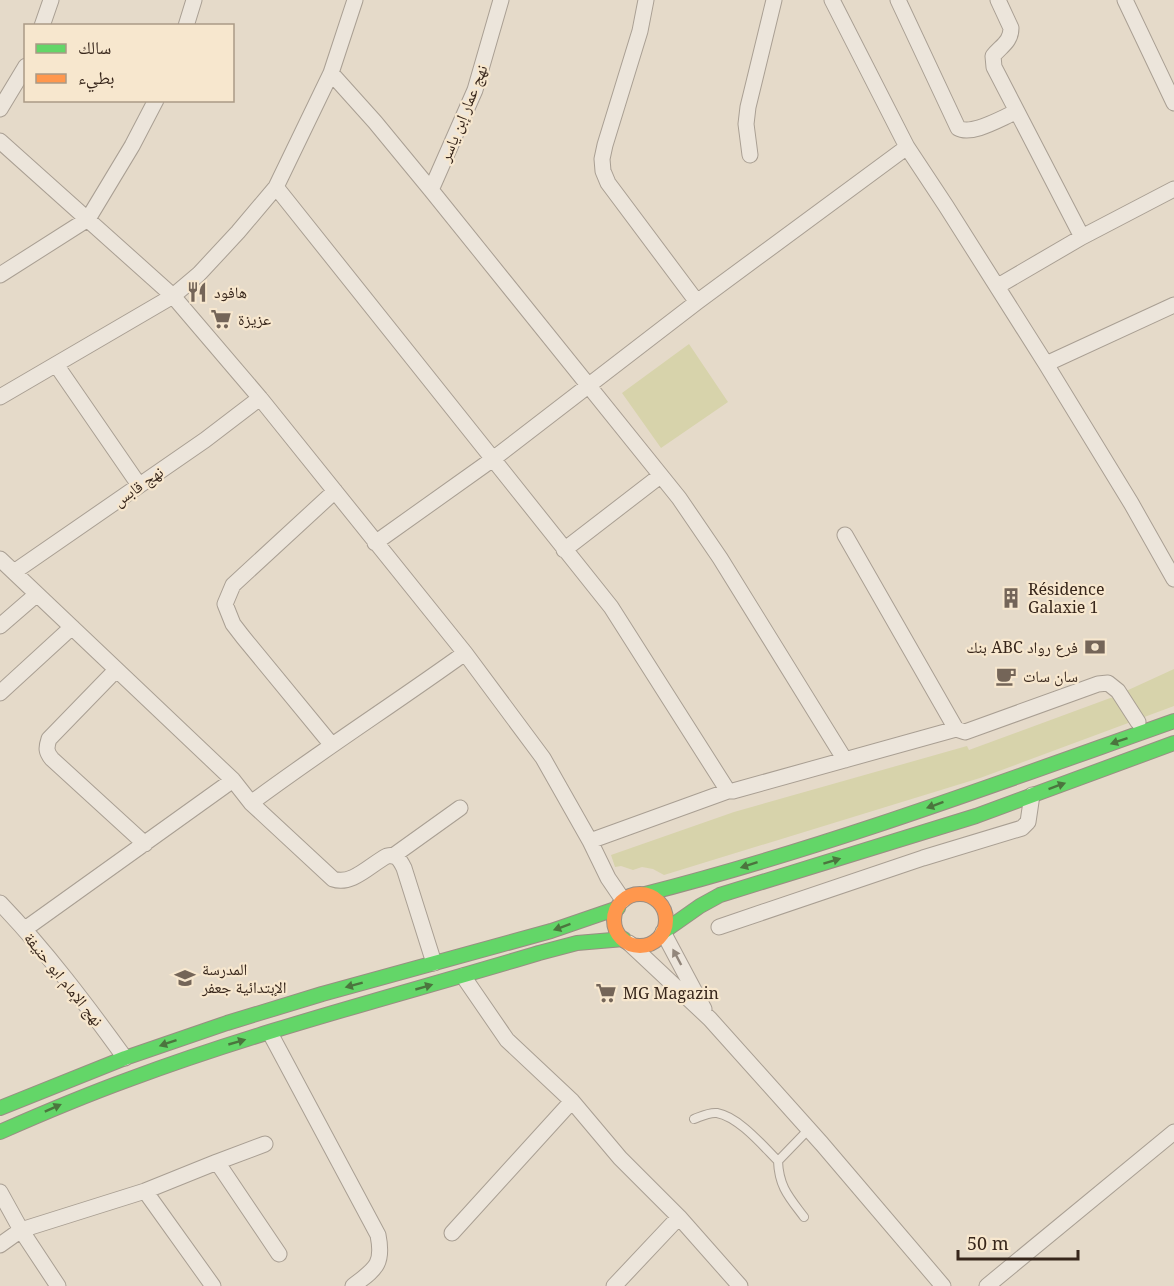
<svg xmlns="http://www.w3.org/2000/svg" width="1174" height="1286" viewBox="0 0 1174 1286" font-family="'Noto Serif','Noto Naskh Arabic',serif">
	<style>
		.green { fill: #d7d3ab }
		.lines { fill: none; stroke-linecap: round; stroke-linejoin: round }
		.lane-casing { stroke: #a99f93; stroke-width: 10 }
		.street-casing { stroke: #a99f93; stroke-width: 17 }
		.fast-casing { stroke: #998e83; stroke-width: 16 }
		.slow-casing { stroke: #998e83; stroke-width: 16 }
		.lane { stroke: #ece5db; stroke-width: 8 }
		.street { stroke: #ece5db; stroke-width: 15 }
		.fast { stroke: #63d668; stroke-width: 14 }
		.slow { stroke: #ff974d; stroke-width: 14 }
		.oneway { fill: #4b753e }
		.oneway2 { fill: #92867b }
		.labels { text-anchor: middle; stroke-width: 4.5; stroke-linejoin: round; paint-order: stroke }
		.street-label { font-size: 16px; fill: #37261b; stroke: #f7e7ce }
		.poi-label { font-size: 16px; fill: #37261b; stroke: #f7e7ce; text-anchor: start }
	</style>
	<rect width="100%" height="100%" fill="#e5dac9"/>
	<path class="green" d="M689,344l39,58 -67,46 -39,-55z
		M1174,669v37l-194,72 -316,97 -11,-6 -11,-2 -9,3 -12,-4 -6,1 -4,-12 123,-43 233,-66 2,4 144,-53z"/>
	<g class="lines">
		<g class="lane-casing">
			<path id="lane" d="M694,1119c8,-3 15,-7 23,-6 22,4 46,33 61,48
				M804,1217c-15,-20 -25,-30 -26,-56l31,-32"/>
		</g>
		<g class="street-casing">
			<path id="street" d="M646,0l-6,31 -35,114 -3,14 1,12 5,12 89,119
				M832,0l75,147 39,59 100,158 85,139 43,76
				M898,0l60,128c14,8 43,-10 58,-16
				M998,0l13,28c0,14 -10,18 -18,28l1,11 88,170
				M1125,0l49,103
				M42,26l9,-26
				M186,26l8,-26
				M331,73l44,49 56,68 248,308 41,60 125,202
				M0,109l26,-43
				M0,141l173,155 87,102 205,255 78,105 47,83 18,37 15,22
				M750,155l-4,-31 2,-17 26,-107
				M276,187l335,420 117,184
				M431,190l44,-100 26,-90
				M0,275l88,-56 44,-73 24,-46
				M998,286l84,-49 92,-48
				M1046,364l128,-59
				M57,366l82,119
				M0,397l173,-101 26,-22 39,-42 38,-45 55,-114 24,-73
				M845,535l111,194
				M375,543l118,-84 204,-157 210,-155
				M564,550l96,-74
				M0,559l233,221 18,23 82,76c19,7 38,-15 54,-23 10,-2 13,4 17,12l30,95
				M14,572l191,-132 55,-42
				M0,626l37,-32
				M116,670l-67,69c-3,9 -3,13 3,20l93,85
				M0,693l72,-66
				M331,744l-88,-107 -10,-13 -8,-20 8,-19 102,-94
				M251,803c70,-52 143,-99 214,-150
				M590,841l138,-50h5l223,-62 9,3 133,-48 10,-1 10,8 20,31
				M393,856l67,-48
				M0,903c46,48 86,101 125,155
				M719,927l204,-69 99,-30 6,-6 4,-27
				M25,929l208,-149
				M663,932l41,77
				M629,943l81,76 112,125 121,142
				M463,976l44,64 65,61 48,57 59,59 61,69
				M270,1033l108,202c6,30 -3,34 -25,51
				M217,1162l48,-18
				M145,1191l68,95
				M0,1192l21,38 37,56
				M452,1233l120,-132
				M0,1245l21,-15 124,-39 72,-29 62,92
				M614,1286l65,-69
				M987,1286l187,-154"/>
		</g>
		<g class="fast-casing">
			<path id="fast" d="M645,894c180,-46 354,-111 529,-173
				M663,932l37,-26 20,-11 256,-79 198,-73
				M0,1108l125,-50 102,-35 95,-29 229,-63 67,-23
				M0,1132c43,-19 86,-37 130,-53 134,-50 273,-85 409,-126l38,-10 47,-4"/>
		</g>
		<g class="slow-casing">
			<path id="slow" d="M614 920a26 26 0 1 1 52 0a26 26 0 1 1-52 0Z"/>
		</g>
		<use href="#lane" class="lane"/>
		<use href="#street" class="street"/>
		<use href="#fast" class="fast"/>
		<use href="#slow" class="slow"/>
	</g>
	<defs><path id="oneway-solid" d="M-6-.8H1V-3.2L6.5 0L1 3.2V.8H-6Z" transform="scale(1.5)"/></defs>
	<g class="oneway">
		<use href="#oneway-solid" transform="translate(1119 741) rotate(161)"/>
		<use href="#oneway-solid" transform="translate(1057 786) rotate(-20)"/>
		<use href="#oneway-solid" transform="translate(935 805) rotate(160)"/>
		<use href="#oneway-solid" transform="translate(832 861) rotate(-17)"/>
		<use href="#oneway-solid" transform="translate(749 865) rotate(162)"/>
		<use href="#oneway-solid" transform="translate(562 927) rotate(160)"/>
		<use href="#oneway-solid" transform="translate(354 985) rotate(165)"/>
		<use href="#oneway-solid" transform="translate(424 987) rotate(-16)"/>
		<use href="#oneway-solid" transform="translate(237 1042) rotate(-16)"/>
		<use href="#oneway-solid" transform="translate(168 1043) rotate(161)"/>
		<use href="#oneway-solid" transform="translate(53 1108) rotate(-24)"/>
	</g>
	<use class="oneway2" href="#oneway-solid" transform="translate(677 957) rotate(-118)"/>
	<defs>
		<g id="restaurant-bare" transform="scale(1.62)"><path d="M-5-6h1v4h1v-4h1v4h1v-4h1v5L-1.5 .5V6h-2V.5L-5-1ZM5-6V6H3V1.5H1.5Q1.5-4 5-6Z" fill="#746558" stroke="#f7e7ce" stroke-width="2.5" paint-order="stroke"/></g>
		<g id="supermarket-bare" transform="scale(1.62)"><path d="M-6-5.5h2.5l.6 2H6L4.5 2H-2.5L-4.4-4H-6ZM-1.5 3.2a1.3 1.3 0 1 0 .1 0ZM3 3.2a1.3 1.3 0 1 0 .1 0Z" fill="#746558" stroke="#f7e7ce" stroke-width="2.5" paint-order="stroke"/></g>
		<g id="building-bare" transform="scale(1.62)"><path d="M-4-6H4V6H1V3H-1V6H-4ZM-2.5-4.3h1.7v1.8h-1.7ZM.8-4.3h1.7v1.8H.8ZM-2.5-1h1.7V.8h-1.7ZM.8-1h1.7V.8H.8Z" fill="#746558" stroke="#f7e7ce" stroke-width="2.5" paint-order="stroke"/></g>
		<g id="bank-bare" transform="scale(1.62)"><path d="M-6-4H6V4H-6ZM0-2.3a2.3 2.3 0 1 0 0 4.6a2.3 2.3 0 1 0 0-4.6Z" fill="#746558" stroke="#f7e7ce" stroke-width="2.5" paint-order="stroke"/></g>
		<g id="cafe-bare" transform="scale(1.62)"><path d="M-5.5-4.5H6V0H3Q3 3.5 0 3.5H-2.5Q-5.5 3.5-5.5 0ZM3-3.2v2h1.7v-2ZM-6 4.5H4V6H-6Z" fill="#746558" stroke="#f7e7ce" stroke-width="2.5" paint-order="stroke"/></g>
		<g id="school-bare" transform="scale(1.62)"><path d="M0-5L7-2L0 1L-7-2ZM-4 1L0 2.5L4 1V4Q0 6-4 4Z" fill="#746558" stroke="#f7e7ce" stroke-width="2.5" paint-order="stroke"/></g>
	</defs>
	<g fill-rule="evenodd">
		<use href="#restaurant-bare" x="197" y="292"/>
		<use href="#supermarket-bare" x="221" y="319"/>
		<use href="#building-bare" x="1011" y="598"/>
		<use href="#bank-bare" x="1095" y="647"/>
		<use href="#cafe-bare" x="1006" y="676"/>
		<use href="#school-bare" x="185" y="978"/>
		<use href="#supermarket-bare" x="606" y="993"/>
	</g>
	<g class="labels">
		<g class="street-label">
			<text transform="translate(463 113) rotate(-68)" y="6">نهج عمار إبن ياسر</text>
			<text transform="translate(138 486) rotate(-35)" y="6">نهج قابس</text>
			<text transform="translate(64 979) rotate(51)" y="6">نهج الإمام ابو حنيفة</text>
		</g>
		<g class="poi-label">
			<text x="214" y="298">هافود</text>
			<text x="238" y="325">عزيزة</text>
			<text x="1028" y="595">Résidence<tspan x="1028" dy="18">Galaxie 1</tspan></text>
			<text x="1078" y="653" text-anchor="end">بنك ABC فرع رواد</text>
			<text x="1023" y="682">سان سات</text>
			<text x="202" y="975">المدرسة<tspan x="202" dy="18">الإبتدائية جعفر</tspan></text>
			<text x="623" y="999">MG Magazin</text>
		</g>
	</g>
	<rect x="24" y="24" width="210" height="78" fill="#f7e7ce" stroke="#aa9a86" stroke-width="1.5"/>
	<rect x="36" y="44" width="30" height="9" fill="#63d668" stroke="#aa9a86" stroke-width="1.5"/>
	<text x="78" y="54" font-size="18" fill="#37261b">سالك</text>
	<rect x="36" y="74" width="30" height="9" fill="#ff974d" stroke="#aa9a86" stroke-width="1.5"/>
	<text x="78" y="84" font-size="18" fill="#37261b">بطيء</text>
	<path d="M958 1250v9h120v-9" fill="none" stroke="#37261b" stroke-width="3"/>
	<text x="967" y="1250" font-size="18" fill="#37261b" stroke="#f7e7ce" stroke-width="4.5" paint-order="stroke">50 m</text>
</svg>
